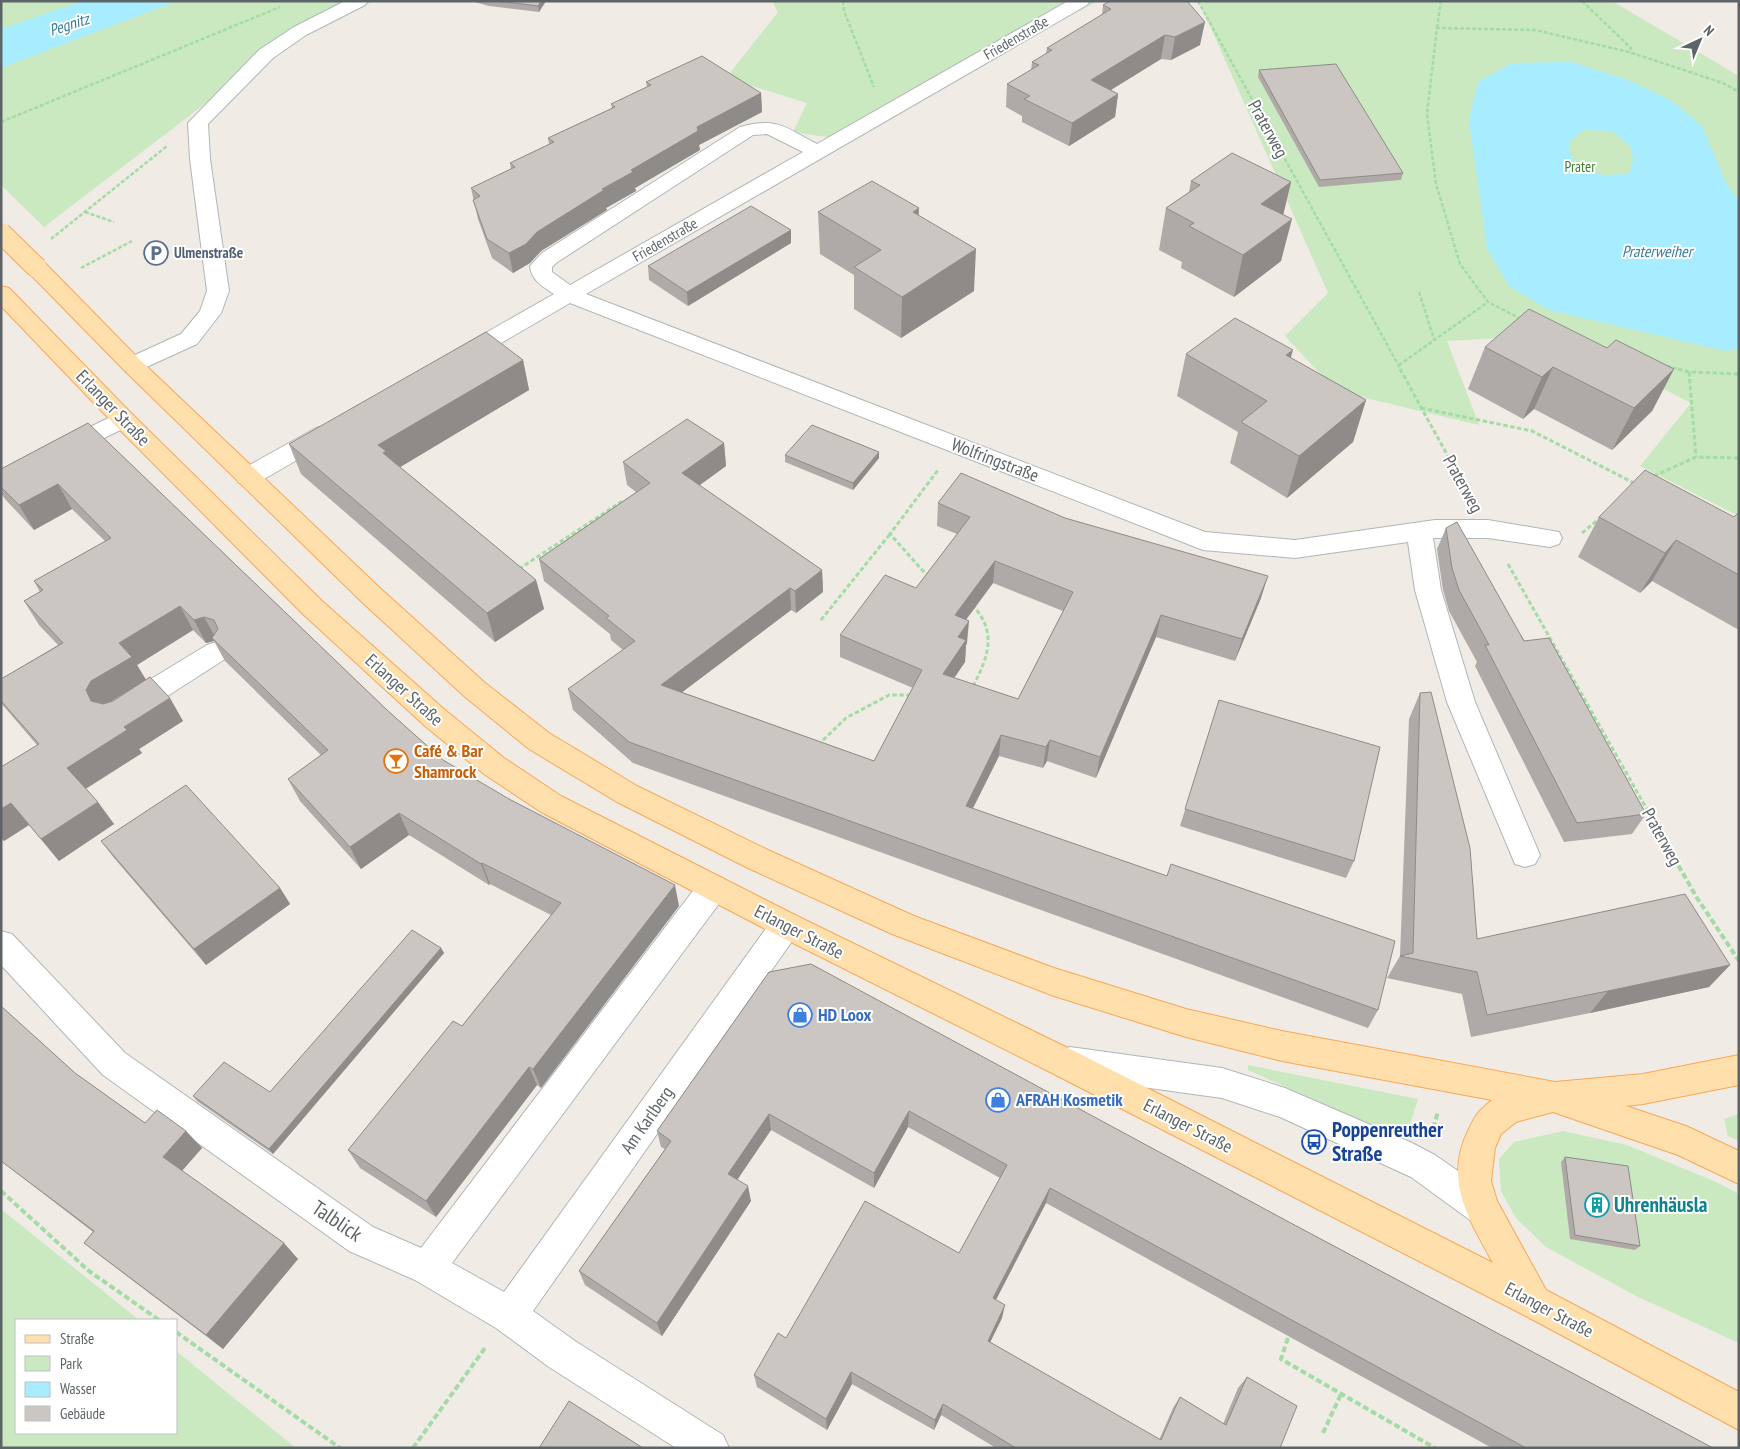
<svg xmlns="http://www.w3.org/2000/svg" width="1740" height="1449" viewBox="0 0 1740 1449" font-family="'PT Sans Narrow',sans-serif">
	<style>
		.green { fill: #cae9c1 }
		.water { fill: #a7ecff; fill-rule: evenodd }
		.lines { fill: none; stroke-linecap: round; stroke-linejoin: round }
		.minor-casing { stroke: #b1b6b9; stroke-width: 2 }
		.major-casing { stroke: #faa755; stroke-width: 2 }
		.path-far2 { stroke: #a3dca5; stroke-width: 2.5; stroke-dasharray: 4 2; stroke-linecap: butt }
		.path-far1 { stroke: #a3dca5; stroke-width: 3; stroke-dasharray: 4.5 2.5; stroke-linecap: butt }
		.path { stroke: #a3dca5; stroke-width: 4; stroke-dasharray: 6 3; stroke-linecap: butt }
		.minor { fill: #fff; fill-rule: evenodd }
		.major { fill: #ffdfac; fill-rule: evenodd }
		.major-bridge-casing { stroke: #faa755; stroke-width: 22; stroke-linecap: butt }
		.major-bridge { stroke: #ffdfac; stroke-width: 20 }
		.wall { fill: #afaaa7; fill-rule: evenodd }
		.shaded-wall { fill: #8e8b88 }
		.building { fill: #cbc6c2; stroke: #8e8b88; fill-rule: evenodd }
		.labels { text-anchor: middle; stroke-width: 4; stroke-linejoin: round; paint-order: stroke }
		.far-street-label { font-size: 15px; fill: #5d6467; stroke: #fff }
		.far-park-label { font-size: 15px; fill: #3e832f; stroke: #fff }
		.far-service-label { font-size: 15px; font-weight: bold; fill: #4e5e75; stroke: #fff; text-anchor: start }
		.far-water-label { font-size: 16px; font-style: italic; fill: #357e9c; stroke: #fff }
		.street-label { font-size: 18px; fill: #5d6467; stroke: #fff }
		.food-label { font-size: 18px; font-weight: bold; fill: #c56008; stroke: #fff; text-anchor: start }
		.shop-label { font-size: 18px; font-weight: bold; fill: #366cbe; stroke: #fff; text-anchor: start }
		.near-transit-label { font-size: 21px; font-weight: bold; fill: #164399; stroke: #fff; text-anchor: start }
		.near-culture-label { font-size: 21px; font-weight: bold; fill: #0d838f; stroke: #fff; text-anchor: start }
		.near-street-label { font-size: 21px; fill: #5d6467; stroke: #fff }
	</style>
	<rect width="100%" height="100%" fill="#f0ebe5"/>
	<path class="green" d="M1,1h373l-43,19 -57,31 -230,176 -43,-42z
		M772,1h326l-258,138 -47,-7 14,-29 -81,-25 52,-66z
		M1199,1h413l127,75v440l-99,-50 51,-63 -104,-53 -66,-13 -74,4 32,84 -143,-34 -51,-55 43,-43z
		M1248,1065l170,34 -13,41 -157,-70z
		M1739,1114v27l-11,-5 -4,-17z
		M1563,1131l64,14 89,37 23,12v149l-103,-47 -90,-49 -30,-29 -15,-27 -2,-32 15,-17z
		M1,1209l138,111h-123v113h160v-82l120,97h-295z"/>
	<path class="water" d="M83,1h94l-176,67v-39z
		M1572,62l56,18 44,21 30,25 23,55 14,21v147l-13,2 -177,-41 -40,-24 -22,-38 -18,-128 9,-38 34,-19zM1584,130l28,1 19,16 2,13 -4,14 -25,1 -26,-7 -9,-17 1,-10z"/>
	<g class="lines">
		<g class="minor-casing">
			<path id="minor" d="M345,1h23l-3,4 -59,30 -33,23 -65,66 2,35 19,132 -8,22 -24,31 -57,26 -8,2 -8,-2 -3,-5 3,-5 57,-26 19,-23 7,-20 -17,-132 -2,-36 71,-73 35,-23z
				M1068,1h22l-3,4 -501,289 619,238 90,8 140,-20h53l71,12 3,6 -3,6 -9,3 -62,-9h-55l8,52 34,112 65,153 -5,9 -10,3 -10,-3 -68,-162 -32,-112 -7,-48 -113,16 -92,-8 -633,-247 -100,58 -8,2 -8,-2 -3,-5 3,-5 100,-57c-12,-8 -22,-13 -24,-28l12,-13 198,-126c38,-10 44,0 77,17zM767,134l36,18 -233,133 -18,-13v-5l4,-4 197,-128z
				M123,411l8,2 4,6 -4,6 -130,63v-18z
				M324,426l8,2 4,6 -4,6 -75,43 -9,2 -9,-2 -3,-6 3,-6 77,-43z
				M216,642l9,3 4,7 -4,7 -87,56 -10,3 -10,-3 -4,-8 4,-8 89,-54z
				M713,875l11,4 4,9 -4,9 -272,366 52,29 271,-376 11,-4 11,4 4,9 -4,9 -264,377 42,30 148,94 6,13h-53l-127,-81 -53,-39 -81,-48 -66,-29 -246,-176 -102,-110v-34l11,3 113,119 248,174 48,21 281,-369z
				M1070,1047l152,21 63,20 125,54 25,13 59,41 5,12 -5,12 -12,5 -12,-5 -59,-43 -131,-60 -58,-19 -152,-21 -11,-4 -5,-11 5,-11z"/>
		</g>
		<g class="major-casing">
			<path id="major" d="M37,261l8,2 95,97 241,229 103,93 65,51 88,53 131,64 146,66 140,52 132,41 96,22 273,51 88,-8 96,-19v30l-96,19 -17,2 60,20 53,25v33l-61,-29 -125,-43 -37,10 -15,12 -6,14 -4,33 6,20 49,89 193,102v38l-217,-116 -472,-242 -275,-138 -234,-122 -57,-38 -59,-48 -121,-111 -189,-190 -114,-119v-20l8,2 122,125 191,188 123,109 59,48 57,38 236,120 275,134 421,213c-23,-43 -49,-80 -26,-130 8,-17 10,-21 25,-33l-210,-39 -96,-24 -132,-41 -162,-62 -144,-66 -131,-66 -88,-53 -65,-53 -101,-93 -239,-233 -95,-97 -3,-5 3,-5z"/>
		</g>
		<path class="path-far2" d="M843,1l1,10 30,76
			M1198,1l203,369
			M1582,1l49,47 -2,4
			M1437,28l4,-27
			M1,122l279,-115
			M85,212l29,10
			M51,239l116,-93
			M81,268l51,-27
			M1419,292l15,47
			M1521,319l-33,-17 -28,-38 -24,-80 -9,-70 10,-86 98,2 94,22 94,31 16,9
			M1399,365l89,-63
			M1667,366l15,4"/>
		<path class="path-far1" d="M1400,369l71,129
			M1678,369l11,3 50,2
			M1689,372l7,85
			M1421,408l111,23 104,53
			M1654,476l42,-19 43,1
			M1582,533l18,-15
			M1508,564l158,279
			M519,569l105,-69
			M930,576l-7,-5 -33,-37 48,-64
			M972,605c27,27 15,55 0,83
			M821,620l69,-86
			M818,745l28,-27 43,-23h24"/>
		<path class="path" d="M1665,842l32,56 42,63
			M1433,1128l5,-16
			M1,1191l88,80 70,49
			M176,1332l164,116
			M1288,1338l-7,21 154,89
			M1323,1433l18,-39
			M413,1448l72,-100"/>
		<use href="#minor" class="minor"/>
		<use href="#major" class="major"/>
		<g class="major-bridge-casing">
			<path id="major-bridge" d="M1,233l36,35"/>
		</g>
		<use href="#major-bridge" class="major-bridge"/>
	</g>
	<path class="wall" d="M471,1h75l-7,11 -50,-6z
		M1103,5l97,40 -29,15 -10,-1 -50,31 7,4 -3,23 -46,29 -47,-24v-6l-16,-9 1,-23 24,-14 1,-8 14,-8 1,-6 55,-33z
		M1259,70l144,103 -2,7 -82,7 -61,-110z
		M646,82l115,11 1,19 -63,33 1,5 -65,38 1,3 -30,17 1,2 -66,41 -11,12 -17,10 -21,-15 -14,-39 -7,-31 40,-19 -1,-6 39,-19 -1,-6 64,-30 -1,-4 36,-17z
		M1191,181l100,1 -8,33 -2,46 -47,36 -53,-29 1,-6 -23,-12 7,-42 23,-16z
		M818,212l100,3 56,76 -73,47 -47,-29v-34l-34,-21z
		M791,230v13l-103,63 -39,-26 -1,-14z
		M1485,347l122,1 67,21 -22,42 -40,39 -78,-41 -11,10 -55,-30z
		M1186,354l105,4 75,42 -13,42 -66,56 -57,-35 8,-31 -61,-36z
		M523,360l6,30 -129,77 136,113 8,29 -49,33 -194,-168 -12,-30z
		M88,423l299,287 56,50 236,146 -138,182 -4,-3 -101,132 -76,-49 -12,-18 114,-124 89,-111 -61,-31 -1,1 -80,-50 -48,34 -61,-68 -12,-22 33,-24 -96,-94 -11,-20 -8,2 -13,-13 -56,35 9,15 37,41 -44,28 3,4 -56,36 28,35 -55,37 -30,-36 -25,16 33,-96 -36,-42v-24l57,-34 -19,-20 -15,-24 16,-9 -6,-11 71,-40 -33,-32 -38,21 -29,-31 -4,-6v-24z
		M724,443l2,23 -27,19 123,85 1,22 -27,21 -5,-3 -109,82 192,69 39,-73 -73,-31v-22l76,-47 41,-54 -20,-8 1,-23 127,15 196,80 -26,63 -79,-24 -60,141 -49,-17 -4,7 -44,-12 -26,52 405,202 -10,18 -735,-265 -60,-53 -5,-21 55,-39 -12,-10 -1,-6 -66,-53 -5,-22 97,-67 -9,-7 -4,-23zM993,583l70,28 -45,88 -64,-21 11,-16 1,-17 1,-2 -1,-23z
		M785,455l94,3 -26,32 -68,-28z
		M1739,512v118l-87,-49 -12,12 -62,-36 21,-40h135z
		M1446,528l200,286 -14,20 -68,8 -89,-176 2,-4 -28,-51 -6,-21 -6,-41z
		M1420,693l57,246 253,26 -21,22 -119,26 -119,24 -9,-43 -75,-16 13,-22 9,-237z
		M1219,700l135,161 -8,17 -166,-52z
		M101,841l179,47 10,16 -84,61 -92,-107z
		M441,948l3,5 -171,201 -76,-53 -4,-5 77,-4z
		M769,972l518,249 426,227h-221l-446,-245 -50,97 6,18 -12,24 169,98 14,-32 7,-11 43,27 15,-36 9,-11 33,71h-284l-55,-33 -7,15 -82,-46 -25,46 -70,-43 -3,-12 32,-37 173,-85 41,-75 -92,-51 -34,61 -103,-58 -34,50 14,21 -89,135 -77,-51 -6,-14 86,-122 -4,-2 -4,-16z
		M1,1006l74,67 70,50 41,8 16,17 -20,23 116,88 -75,90 -120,-91 -19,-15 9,-11 -92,-71z
		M1565,1157l75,89 -5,4 -65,-11 -9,-77z"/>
	<path class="shaded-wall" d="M541,1h5l-7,11 -1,-6z
		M1205,22l-5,23 -29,15 4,-23z
		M1165,35l-4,24 -73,45 3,-24z
		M761,93l1,19 -63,33 1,5 -65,38 1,3 -30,17 1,2 -66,41 -11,12 -17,10 -4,-20 28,-21 160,-105z
		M1118,94l-3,23 -46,29 3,-23z
		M1291,182l-10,42 -20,-20z
		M919,208l-2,42 -4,-38z
		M1292,219l-11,42 -47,36 9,-42z
		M791,230v13l-103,63 -1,-14z
		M976,249l-2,42 -73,47 1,-41z
		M1293,350l-12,42 5,-37z
		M523,360l6,30 -137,82 -14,-27z
		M1553,367l-19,42 -11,10 19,-42z
		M1674,369l-22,42 -40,39 22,-42z
		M1366,400l-13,42 -66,56 12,-42z
		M724,443l2,23 -41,30 -3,-23z
		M879,452v6l-26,32v-7z
		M58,484l14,25 -38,21 -15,-25z
		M1676,540l-24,41 -12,12 25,-40z
		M995,561l-2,22 -40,54 2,-22z
		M822,570l1,22 -27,21 -1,-22z
		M1268,576l-7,22 -26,63 7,-22z
		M536,580l8,29 -49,33 -8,-29z
		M790,588l1,22 -127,96 -3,-21z
		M180,606l13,24 -56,35 9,15 -40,24 -15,-3 -5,-11 5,-9 28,-38z
		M1161,615l-5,22 -60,141 4,-21z
		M204,617l13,23 -5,-2 2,3 -8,2 -12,-23z
		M969,621l-2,22 -1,2 -1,17 -23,34 1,-22 15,-37z
		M170,698l13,23 -44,28 3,4 -59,37 -16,-22 57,-41z
		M1001,735l-2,21 -35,70 2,-20z
		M1050,740l-3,21 -4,7 3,-21z
		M98,802l16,22 -55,37 -18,-22z
		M11,803l18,22 -25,16 -3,-3v-29z
		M399,813l10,22 -48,34 -11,-22z
		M482,863l8,21 -1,1 -8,-21z
		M675,885l4,21 -138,182 -8,-19z
		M280,888l10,16 -84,61 -12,-16z
		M441,948l3,5 -171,201 -4,-5z
		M1730,965l-21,22 -119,26 18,-22z
		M529,1067l8,18 -101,132 -10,-16z
		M909,1111l-1,16 -34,61v-15z
		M769,1114l2,16 -40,59 -3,-15z
		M186,1131l16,17 -23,26 -16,-17z
		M748,1186l3,15 -89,135 -5,-13z
		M1050,1188l-4,15 -56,108 3,-13z
		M284,1243l14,16 -75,90 -17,-14z
		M1005,1305l-3,13 -17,35 3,-12z
		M851,1372l1,12 -25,46 -1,-11z
		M943,1404l-2,11 -7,15 1,-10z"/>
	<path class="building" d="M499,1h42l-3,5z
		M1110,1h77l18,21 -30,15 -10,-2 -74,45 27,14 -46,29 -48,-24 6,-3 -23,-12 32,-19 -7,-3 20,-12 -5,-2 64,-39 -8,-4z
		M702,56l59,37 -64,34 1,4 -67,39 2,2 -31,17 2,1 -67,42 -11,12 -17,9 -22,-14 -14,-39 7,-4 -9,-8 44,-21 -5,-4 44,-21 -6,-4 67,-31 -4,-3 40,-19 -5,-3z
		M1336,64l67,109 -83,7 -61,-110z
		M1232,153l59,29 -30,22 31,15 -49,36 -54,-29 5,-3 -28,-15 34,-23 -9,-4z
		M872,181l47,27 -6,4 63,37 -74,48 -48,-30 27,-17 -63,-38z
		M751,206l40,24 -104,62 -39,-26z
		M1529,309l78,39 9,-8 58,29 -40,39 -81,-41 -11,10 -57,-30z
		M1235,318l58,32 -7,5 80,45 -67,56 -58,-34 26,-21 -81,-47z
		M486,332l37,28 -145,85 8,6 -3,2 153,127 -49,33 -198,-169z
		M687,419l37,24 -42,30 140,97 -27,21 -5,-3 -129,97 213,76 48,-91 -82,-35 45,-60 31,13 54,-71 -32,-14 23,-30 104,45 203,58 -26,63 -81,-24 -61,142 -50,-17 -4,7 -45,-12 -35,71 201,70 4,-12 224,77 -17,69 -749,-268 -61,-53 67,-48 -29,-23 3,-2 -70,-57 111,-76 -27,-21zM995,561l78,31 -55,107 -75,-25 23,-34 -8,-3 11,-16 -14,-6z
		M88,423l299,287 56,50 66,39 166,86 -142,184 -4,-2 -103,134 -78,-51 105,-129 9,5 99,-123 -79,-40 -1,1 -82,-51 -49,34 -62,-68 40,-29 -116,-112 6,-9 -4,-9 -10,-3 -10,3 -14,-14 -61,37 13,14 -41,24 -5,9 5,11 12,3 10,-3 37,-24 20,21 -46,29 3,3 -60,38 31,34 -57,37 -30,-36 -10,6v-42l38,-23 -38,-43v-22l62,-36 -39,-42 19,-11 -9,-9 77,-43 -53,-54 -39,21 -18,-18v-18z
		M812,425l67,27 -26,31 -68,-28z
		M1645,470l89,47 5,-5v63l-63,-35 -11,13 -66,-36z
		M1457,522l67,119 25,-3 97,176 -69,9 -92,-178h4l-30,-55 -7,-22 -6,-40z
		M1431,692l39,156 7,91 208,-45 45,71 -122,26 -121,24 -10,-43 -77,-16 13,-3 7,-260z
		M1219,700l161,47 -26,114 -169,-52z
		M186,785l94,103 -86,61 -93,-108z
		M412,930l29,18 -172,201 -76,-53 31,-34 46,30z
		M811,964l476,257 426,227h-187l-476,-260 -57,110 12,7 -17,36 173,99 19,-43 46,28 21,-48 50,29 -17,42h-264l-73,-44 -8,16 -84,-48 -25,47 -72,-44 24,-42 8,5 79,-137 94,52 48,-88 -98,-54 -35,62 -105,-59 -41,60 20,12 -91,137 -78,-52 92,-130 -14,-10 112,-159z
		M1,1006l74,67 70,50 12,-13 29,21 -23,26 121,86 -78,92 -122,-92 10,-12 -93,-70z
		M1565,1157l63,9 12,80 -65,-11z
		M569,1401l74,47h-104z"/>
	<defs>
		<g id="parking-ring" transform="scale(1.25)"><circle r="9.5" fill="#fff" stroke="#5c6f8a" stroke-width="1.5"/><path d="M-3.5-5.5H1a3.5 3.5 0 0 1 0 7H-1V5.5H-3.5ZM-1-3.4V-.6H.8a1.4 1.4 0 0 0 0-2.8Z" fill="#5c6f8a"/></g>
		<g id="bar-ring" transform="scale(1.25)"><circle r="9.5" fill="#fff" stroke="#e8710a" stroke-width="1.5"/><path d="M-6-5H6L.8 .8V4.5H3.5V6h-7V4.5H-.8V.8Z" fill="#e8710a"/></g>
		<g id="shop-ring" transform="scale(1.25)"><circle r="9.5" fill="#fff" stroke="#3f7fe0" stroke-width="1.5"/><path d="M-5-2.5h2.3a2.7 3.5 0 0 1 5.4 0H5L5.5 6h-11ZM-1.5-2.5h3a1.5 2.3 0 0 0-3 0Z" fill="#3f7fe0"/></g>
		<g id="bus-ring" transform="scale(1.25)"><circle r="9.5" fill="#fff" stroke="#1a4fb4" stroke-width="1.5"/><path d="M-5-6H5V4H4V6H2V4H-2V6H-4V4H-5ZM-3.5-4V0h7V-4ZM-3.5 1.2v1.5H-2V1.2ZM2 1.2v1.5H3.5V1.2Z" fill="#1a4fb4"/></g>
		<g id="building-ring" transform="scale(1.25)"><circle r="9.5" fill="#fff" stroke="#0f9aa8" stroke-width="1.5"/><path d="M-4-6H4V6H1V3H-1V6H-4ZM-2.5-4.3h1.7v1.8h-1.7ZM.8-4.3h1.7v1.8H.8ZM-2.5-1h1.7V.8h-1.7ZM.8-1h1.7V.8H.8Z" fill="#0f9aa8"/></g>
	</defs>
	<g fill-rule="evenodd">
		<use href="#parking-ring" x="156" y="253"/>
		<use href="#bar-ring" x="396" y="761"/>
		<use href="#shop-ring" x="800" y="1015"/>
		<use href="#shop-ring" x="998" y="1100"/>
		<use href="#bus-ring" x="1314" y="1142"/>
		<use href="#building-ring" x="1597" y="1205"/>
	</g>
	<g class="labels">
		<g class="far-street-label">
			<text transform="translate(1016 38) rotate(-30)" y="5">Friedenstraße</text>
			<text transform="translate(665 240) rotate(-30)" y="5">Friedenstraße</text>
		</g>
		<g class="far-park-label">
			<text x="1580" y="172">Prater</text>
		</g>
		<g class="far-service-label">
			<text x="174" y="258">Ulmenstraße</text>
		</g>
		<g class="far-water-label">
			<text transform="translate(69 24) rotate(-18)" y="6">Pegnitz</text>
			<text x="1657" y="257">Praterweiher</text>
		</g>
		<g class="street-label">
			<text transform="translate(1268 129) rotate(61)" y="6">Praterweg</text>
			<text transform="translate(113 408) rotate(46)" y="6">Erlanger Straße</text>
			<text transform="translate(995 460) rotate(21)" y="6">Wolfringstraße</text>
			<text transform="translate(1463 484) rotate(61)" y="6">Praterweg</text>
			<text transform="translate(404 690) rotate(42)" y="6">Erlanger Straße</text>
			<text transform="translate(1662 837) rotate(61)" y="6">Praterweg</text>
			<text transform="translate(799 932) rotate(27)" y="6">Erlanger Straße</text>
			<text transform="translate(647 1120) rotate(-55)" y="6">Am Karlberg</text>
			<text transform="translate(1188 1126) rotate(27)" y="6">Erlanger Straße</text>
			<text transform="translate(1549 1310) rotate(28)" y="6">Erlanger Straße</text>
		</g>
		<g class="food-label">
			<text x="414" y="757">Café &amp; Bar<tspan x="414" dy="21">Shamrock</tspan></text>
		</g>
		<g class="shop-label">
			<text x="818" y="1021">HD Loox</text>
			<text x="1016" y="1106">AFRAH Kosmetik</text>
		</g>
		<g class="near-transit-label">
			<text x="1332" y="1137">Poppenreuther<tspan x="1332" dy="24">Straße</tspan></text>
		</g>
		<g class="near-culture-label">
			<text x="1614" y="1212">Uhrenhäusla</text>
		</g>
		<g class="near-street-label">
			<text transform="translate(337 1221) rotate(34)" y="7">Talblick</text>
		</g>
	</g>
	<rect width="1740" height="1449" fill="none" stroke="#5d6467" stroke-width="5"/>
	<rect x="15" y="1319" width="162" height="115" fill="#ffffff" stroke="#bec1c2"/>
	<rect x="25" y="1335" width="25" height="8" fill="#ffdfac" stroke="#bec1c2"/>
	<text x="60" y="1344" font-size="15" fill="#5d6467">Straße</text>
	<rect x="25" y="1356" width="25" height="15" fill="#cae9c1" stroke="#bec1c2"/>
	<text x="60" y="1369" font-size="15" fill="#5d6467">Park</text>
	<rect x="25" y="1382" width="25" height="15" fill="#a7ecff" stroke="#bec1c2"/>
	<text x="60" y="1394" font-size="15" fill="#5d6467">Wasser</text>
	<rect x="25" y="1406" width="25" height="15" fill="#cbc6c2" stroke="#bec1c2"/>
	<text x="60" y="1419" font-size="15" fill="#5d6467">Gebäude</text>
	<g transform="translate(1700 40) rotate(44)" stroke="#ffffff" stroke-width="4" paint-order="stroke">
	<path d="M0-4L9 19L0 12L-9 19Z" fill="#5d6467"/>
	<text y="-8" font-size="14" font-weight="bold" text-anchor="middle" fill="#5d6467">N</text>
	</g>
</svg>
